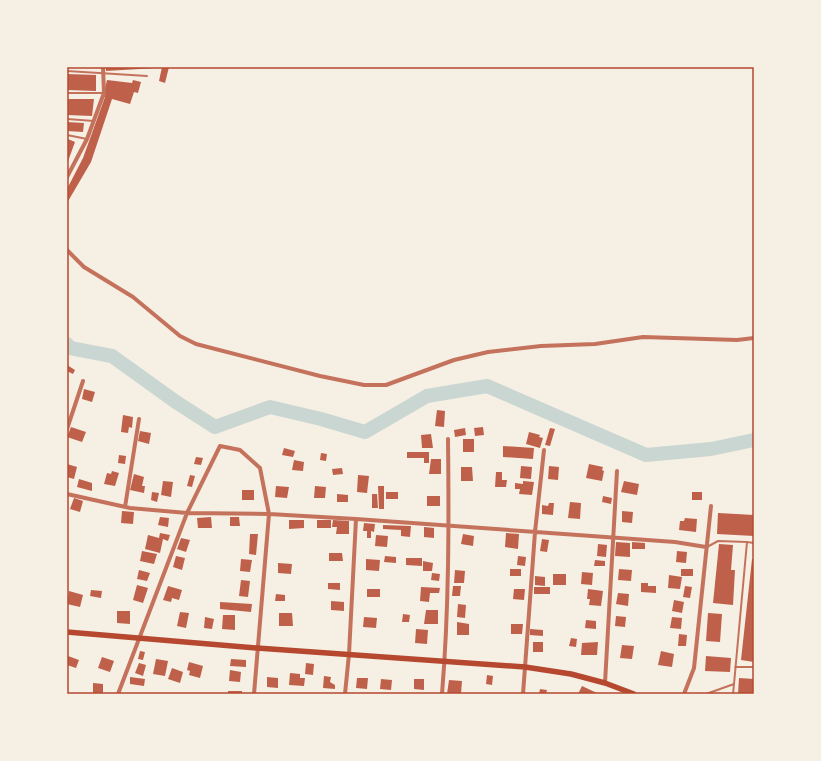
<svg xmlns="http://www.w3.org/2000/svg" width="821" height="761" viewBox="0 0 821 761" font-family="'Fira Sans Condensed',sans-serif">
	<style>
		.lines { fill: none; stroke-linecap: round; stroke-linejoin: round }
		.river { stroke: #c9d6d2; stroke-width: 14 }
		.building { fill: #bf614a }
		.service { stroke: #c5725c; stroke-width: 2 }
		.minor { stroke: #c5725c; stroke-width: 4 }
		.secondary { stroke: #b5482f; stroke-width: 5.5 }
		.neatline { fill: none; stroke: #b5482f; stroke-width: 1.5 }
	</style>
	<rect width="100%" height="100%" fill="#f6efe4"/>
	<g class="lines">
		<path class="river" d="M67,344l3,4 42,8 64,46 39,25 55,-20 51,12 44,13 62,-36 60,-10 159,69 65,-6 43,-9"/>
	</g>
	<path class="building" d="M106,67h50v1l-50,3z
		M162,67h7l-4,16 -6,-2z
		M67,74l29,1v16l-29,-1z
		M107,80l25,3 1,-3 8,2 -3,11 -4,-1 -4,12 -18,-5 -21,63 -24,41v-14l16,-31 22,-61h-2z
		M67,99h27l-2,17 -25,-1z
		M67,122l17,1 -1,9 -16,-1z
		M68,139l7,3 -8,22v-21z
		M67,365l8,5 -2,4 -6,-3z
		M84,389l11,3 -3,10 -10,-3z
		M437,410l8,1 -1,16 -9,-1z
		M123,415l10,2 -1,11 -3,-1 -1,6 -7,-1z
		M71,427l15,5 -4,10 -15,-5z
		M483,427l1,8 -9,1 -1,-8z
		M465,428l1,7 -11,2 -1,-7z
		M550,428l5,1 -5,17 -5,-1z
		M140,431l11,2 -2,11 -11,-3z
		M529,432l11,3 -1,2 4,1 -3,10 -14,-4z
		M431,434l2,14h-11l-1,-13z
		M463,439h11v13h-11z
		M503,446l31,2 -1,11 -30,-2z
		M284,448l11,3 -2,6 -11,-2z
		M407,452h22v11h-5v-5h-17z
		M321,453l6,1 -1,7 -6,-1z
		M119,455l7,1 -1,8 -7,-1z
		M196,457l7,1 -2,7 -7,-1z
		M431,459h10v15h-12z
		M294,460l10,2 -1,9 -11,-1z
		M67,464l10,3 -3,12 -7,-2z
		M589,464l14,3 -1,3 2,1 -2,10 -16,-3z
		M521,466l11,1 -1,12 -11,-1z
		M549,466l10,1 -1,13 -10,-1z
		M461,467h11l1,14h-12z
		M342,468l1,6 -10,1 -1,-6z
		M112,471l7,2 -4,13 -11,-2 3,-11 4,1z
		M496,472h6v8h5l-1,7h-11z
		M134,474l10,3 -2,9h3l-1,7 -14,-3z
		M190,475l5,1 -3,11 -5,-1z
		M358,475l11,1 -2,17 -10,-1z
		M79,479l13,4v8l-15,-4z
		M163,481l10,1 -2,15 -10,-2z
		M523,481l11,1 -2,13 -13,-1 1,-5h-5v-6l8,1z
		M624,481l15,3 -2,11 -16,-3z
		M276,486l13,1 -2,11 -12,-1z
		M315,486l11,1 -1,11h-11z
		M378,486h6v23h-5z
		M242,490h12v10h-12z
		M152,492l7,1 -2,9 -6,-2z
		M386,492h12v7h-12z
		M692,492h10v8h-10z
		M337,494l11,1v7h-11z
		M372,494h5l1,14h-6z
		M427,496h13v10h-13z
		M603,496l9,2 -1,6 -9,-2z
		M74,498l9,3 -3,11 -10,-3z
		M570,502l11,1 -1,16 -12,-1z
		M549,503h5l-1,12 -11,-1v-9l6,1z
		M122,511l12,1 -1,12 -12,-1z
		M622,511l11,1 -1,11 -10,-1z
		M718,513l36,2v21l-37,-2z
		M160,517l9,1 -1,9 -10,-2z
		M211,517l1,11h-14l-1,-10z
		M230,517h9l1,9h-10z
		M685,518l12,1 -1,13 -17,-2 1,-9h4z
		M289,520h15v8l-15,1z
		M317,520h14v8h-14z
		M333,520l16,1v13h-13l1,-7h-5z
		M364,523l11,1 -1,8 -3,-1v7h-4v-7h-4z
		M383,525l28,1 -1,11 -9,-1v-6l-18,-1z
		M424,527l10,1v10l-10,-1z
		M160,533l10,2 -2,6 -5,-2 -3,14 -15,-4 3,-14 11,3z
		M506,533l13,1 -1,15 -13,-2z
		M250,534h8l-2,21 -7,-1z
		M463,534l11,2 -1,10 -12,-2z
		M376,535l12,1 -1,11 -12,-1z
		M181,538l9,2 -4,12 -9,-3z
		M542,539l7,1 -2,12 -7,-1z
		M616,542l14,1v14l-15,-1z
		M632,542l13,1v6h-13z
		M598,544l9,1 -1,12 -9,-1z
		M719,544l14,1 -2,25h4l-2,35 -20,-2z
		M142,551l15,3 -3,10 -14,-3z
		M677,551l10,1 -1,11 -10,-1z
		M329,553h13l1,8h-14z
		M176,556l9,2 -3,12 -9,-3z
		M385,556l11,1v6l-12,-1z
		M518,556l8,1 -1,9 -8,-1z
		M406,558h16v8l-16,-1z
		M241,559l11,1 -2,12 -10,-1z
		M366,559l14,1 -1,11 -13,-1z
		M752,559h2v103l-13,-2z
		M595,560l10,1v5h-11z
		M423,561l10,2 -1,8h-9z
		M278,563l14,1 -1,10 -13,-1z
		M510,569h11v7h-11z
		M619,569l13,1 -1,11 -13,-1z
		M681,569h12v7h-12z
		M139,570l11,3 -3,8 -10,-2z
		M455,570l10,1 -1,12h-10z
		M582,572l11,1 -1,12 -11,-1z
		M432,573l8,1 -1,7 -8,-1z
		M553,574h13v11h-13z
		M669,575l13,2 -2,12 -12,-1z
		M535,576l10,1v9l-10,-1z
		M241,580l9,1 -2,16 -9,-1z
		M328,583h12v7l-12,-1z
		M641,583h7v3h8v7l-15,-1z
		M137,585l11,3 -5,15 -10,-3z
		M168,586l14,4 -3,10 -7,-2 -1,4 -8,-2z
		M453,586h8l-1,10h-8z
		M685,586l7,1 -2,11 -7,-1z
		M421,587l19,1 -1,5h-9l-1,9 -9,-1z
		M534,587h16v7h-16z
		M367,589h13v8h-13z
		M514,589h11l-1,11 -11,-1z
		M588,589l15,2 -2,15 -12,-1 1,-6h-3z
		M91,590l11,1 -1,7 -11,-2z
		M69,591l14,4 -3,12 -13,-3z
		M618,593l11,1 -1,12 -12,-2z
		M276,594l9,1v6h-10z
		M674,600l10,2 -2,11 -10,-2z
		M331,601l13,1v9l-13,-1z
		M220,602l32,2 -1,8 -31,-3z
		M458,604l8,1 -1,13 -8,-1z
		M426,610h12v14h-14z
		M117,611h13v13l-13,-1z
		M180,612l9,1 -3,15 -9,-2z
		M279,613h13l1,13h-14z
		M708,613l14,1 -2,28 -14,-1z
		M403,614l7,1 -1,7h-7z
		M223,615h12v15l-13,-1z
		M616,616l10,1 -1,10 -10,-1z
		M205,617l9,2 -2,10 -8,-1z
		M364,617l13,1 -1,10 -13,-1z
		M672,617l10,1 -1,11 -11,-1z
		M586,620l10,1v8l-11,-1z
		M457,622l12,2v11h-12z
		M511,624h12l-1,10h-11z
		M416,629l12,1 -1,14 -12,-1z
		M530,629l13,1v6l-13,-1z
		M679,634l8,1 -1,11h-8z
		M571,638l6,1 -1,8 -7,-1z
		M533,642h10v10h-10z
		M598,642l-1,13h-16l1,-12z
		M622,645l12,1 -2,13 -12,-1z
		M140,651l5,1 -2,8 -5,-1z
		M661,651l13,3 -2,13 -14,-2z
		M68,656l11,4 -3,8 -9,-3z
		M706,656l25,2 -1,14 -25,-1z
		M102,657l12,4 -4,11 -12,-4z
		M156,659l12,2 -3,15 -12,-2z
		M231,659l15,1v7l-16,-1z
		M189,662l14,4 -3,12 -11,-3 1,-4 -3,-1z
		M139,663l7,2 -3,11 -8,-3z
		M306,663l8,1 -1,11 -8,-1z
		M172,668l11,4 -3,11 -12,-4z
		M230,670l11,2 -1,10 -11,-1z
		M290,673l10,1v4h5l-1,8 -15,-1z
		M487,675l6,1 -1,9 -6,-1z
		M324,676l7,1 -1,5 5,3v4l-12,-1z
		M130,677l15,2 -1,7 -14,-2z
		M267,677l11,1v10l-11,-1z
		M357,678h11l-1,11 -11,-1z
		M739,678l15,1v15h-16z
		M381,679l11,1 -1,10 -11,-1z
		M414,679h10v11l-10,-1z
		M449,680l13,1 -1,13h-14z
		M93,683l10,1v10h-10z
		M582,686l17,8h-21z
		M540,689l7,1 -1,4h-7z
		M228,691h14v3h-14z"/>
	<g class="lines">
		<path class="service" d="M67,71l80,5
			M67,93h37
			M67,119l27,2
			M67,135l20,4
			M747,542l7,1
			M735,667h19
			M706,694l28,-10 13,-142 -29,-1 -11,6
			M733,694l1,-10"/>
		<path class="minor" d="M67,177l20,-38 17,-46 -1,-26
			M67,250l17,17 49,30 47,39 16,8 124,32 44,9h22l68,-25 34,-8 53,-6 54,-2 48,-7 94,3 17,-2
			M67,429l16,-48
			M67,494l63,14 57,5 82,1 87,5 319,23 31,5
			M125,507l14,-88
			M605,683l12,-212
			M118,694l69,-181 33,-67 20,4 20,18 9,46 -15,180
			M345,694l4,-40 7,-135
			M442,694c7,-85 7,-170 6,-255
			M523,694l12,-162 9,-82
			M684,694l10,-26 17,-162"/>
		<path class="secondary" d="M67,632l190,16 268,19 46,7 34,9 29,11"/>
	</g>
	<rect width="821" height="761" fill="none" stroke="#f6efe4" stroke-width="136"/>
	<rect x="68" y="68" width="685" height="625" class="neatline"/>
</svg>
